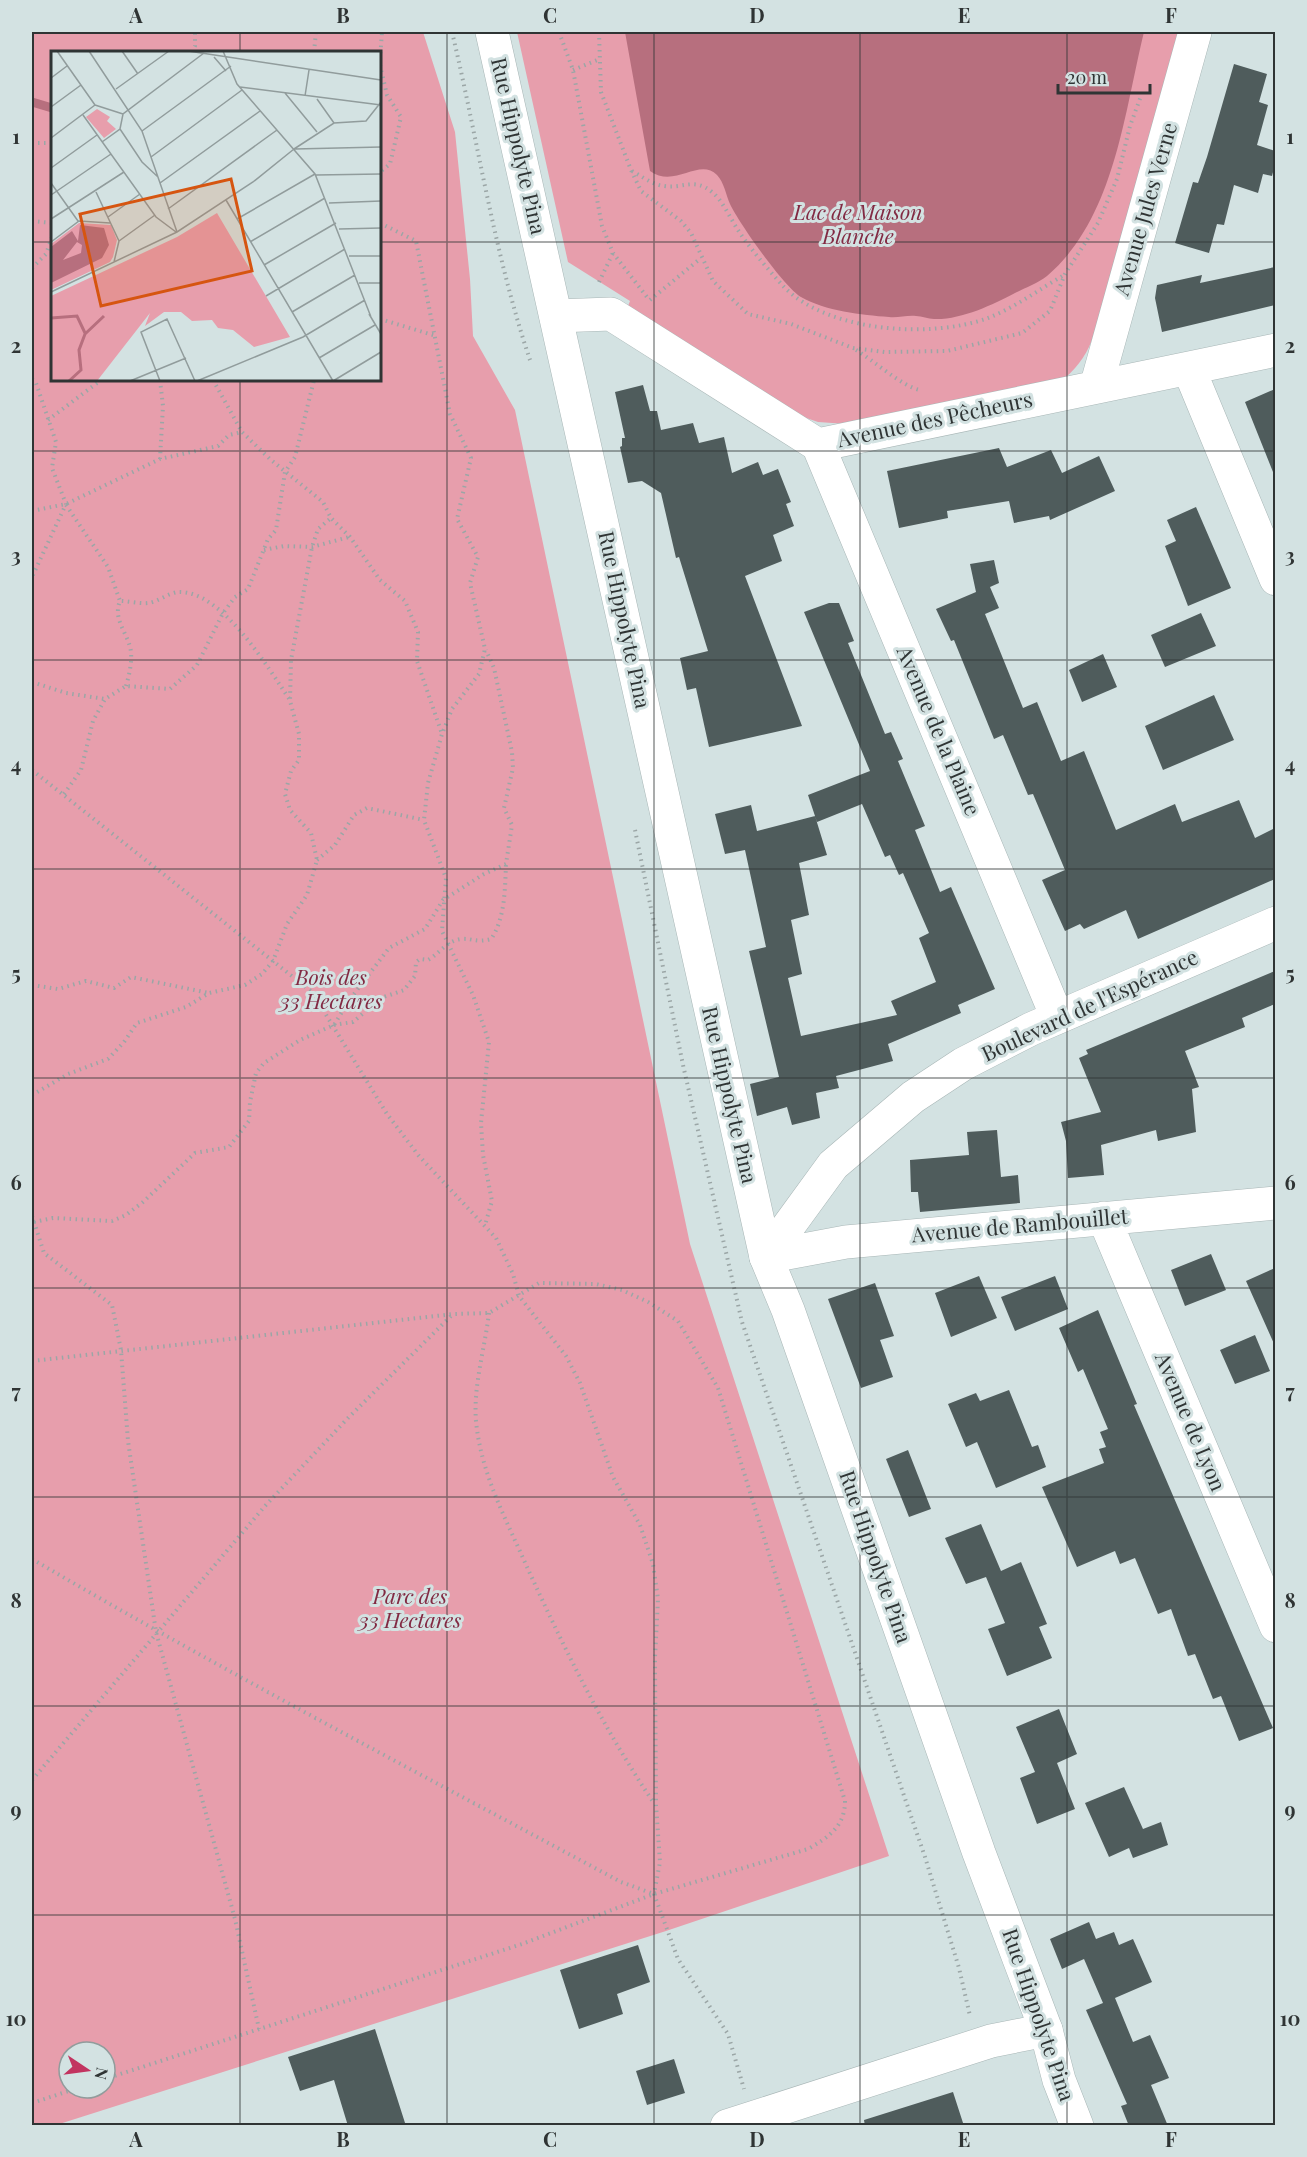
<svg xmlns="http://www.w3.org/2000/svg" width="1307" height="2157" viewBox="0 0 1307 2157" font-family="'Playfair Display',serif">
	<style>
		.green { fill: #e79eac; fill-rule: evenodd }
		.water { fill: #b76f7e }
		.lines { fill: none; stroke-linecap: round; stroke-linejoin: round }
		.stream { stroke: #b76f7e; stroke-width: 9 }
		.building { fill: #4f5c5c }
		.minor-casing { stroke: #a8b6b6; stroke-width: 34 }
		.secondary-casing { stroke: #a8b6b6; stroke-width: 34 }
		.path { stroke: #9ba6a6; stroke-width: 4; stroke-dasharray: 1.5 4.5; stroke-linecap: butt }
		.minor { stroke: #fff; stroke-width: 33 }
		.secondary { stroke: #fff; stroke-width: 33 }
		.grid { fill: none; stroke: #2f3434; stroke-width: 1.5; stroke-opacity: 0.55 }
		.labels { text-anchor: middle; stroke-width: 6; stroke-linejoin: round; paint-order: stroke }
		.street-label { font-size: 21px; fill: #2f3434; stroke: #d3e2e2 }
		.park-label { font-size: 21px; font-style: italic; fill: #822a43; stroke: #d3e2e2 }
		.inset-river { fill: none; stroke: #b76f7e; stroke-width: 3 }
		.inset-road { fill: none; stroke: #919c9c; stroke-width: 1.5 }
		.view { fill: #d65510; fill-opacity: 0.15; stroke: #d65510; stroke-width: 3 }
		.inset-edge { fill: none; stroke: #2f3434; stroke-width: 3 }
		.neatline { fill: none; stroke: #2f3434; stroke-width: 2 }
		.grid-label { font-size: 20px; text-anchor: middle; font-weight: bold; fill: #2f3434 }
	</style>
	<rect width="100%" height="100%" fill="#d3e2e2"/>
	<path class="green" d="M32,32h391l32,100 15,147 3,57 42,74 175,834 199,612 -223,75 -613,195 -21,-1zM380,52v328h-328v-328zM69,2052h36v36h-36z
		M517,32h666l-91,308c-7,18 -17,30 -32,42l-213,42 -29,-2 -29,-10 -163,-101 4,-10 -62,-39z"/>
	<path class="water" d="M625,32h519c-20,81 -29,186 -97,244 -9,7 -22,12 -32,17 -23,12 -54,27 -81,26 -6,0 -12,-3 -18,-3 -9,-1 -18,2 -27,1 -27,-2 -64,-6 -88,-20 -17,-10 -62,-74 -71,-93 -4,-9 -6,-22 -13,-29 -18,-18 -42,14 -67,-4z"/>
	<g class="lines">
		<path class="stream" d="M32,102l20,6"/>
	</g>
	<path class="building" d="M1234,64l33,10 -8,28 9,3 -11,40 18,6v13l-3,12 -9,-2 -5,19 -24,-8 -10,40 -7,-1 -8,29 -34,-10 18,-61 5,1 9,-26z
		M1275,267v38l-113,27 -7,-34 2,-13 45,-10 -2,8z
		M643,385l7,26h7l4,19 32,-7 6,20 25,-6 8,36 26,-11 5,13 15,-6 13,33 -5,2 8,22 -21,9 9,26 -37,15 57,150 -93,21 -13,-59 -9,2 -7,-32 28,-7 -29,-94 -3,1 -15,-65 -19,-12 -14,2 -8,-36 2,-1v-8h3l-10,-46z
		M1275,389v88l-30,-75z
		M999,448l8,19 44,-17 11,23 37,-17 16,35 -65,29 -1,-4 -35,7 -5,-22 -62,10 1,7 -49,10 -12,-57z
		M1196,507l35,81 -43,18 -23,-60 11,-5 -9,-21z
		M994,560l5,23 -9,4 9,21 -14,6 38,94 14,-6 24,59 23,-10 32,79 59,-26 7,18 57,-22 16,38 20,-10v51l-137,60 -12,-29 -42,19 -4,-5 -15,7 -23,-51 23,-10 -32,-76 -5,1 -25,-60 -9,4 -40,-99 -3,1 -15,-32 40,-17 -6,-28z
		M829,603h10l15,38 -6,2 37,91 6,-2 12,27 -5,2 27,65 -10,4 25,62 11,-5 44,102 -37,16 3,8 -73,31 5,17 -57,15 3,12 -23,5 4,25 -28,7 -5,-18 -30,9 -7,-32 29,-7 -30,-126 17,-4 -21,-97 -20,4 -10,-40 36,-9 6,26 58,-15 12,39 -28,8 10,52 -18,5 11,54 -14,4 13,58 96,-21 -6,-14 45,-19 -17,-44 10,-5 -26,-60 -4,2 -9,-20 -5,2 -23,-53 -45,18 -9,-27 62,-24 -66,-159z
		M1201,613l15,33 -51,21 -14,-32z
		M1103,654l14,33 -35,15 -13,-32z
		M1214,695l20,45 -71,30 -18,-44z
		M1275,971v33l-33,14 3,9 -60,24 14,36 -7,2 4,43 -38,9 -2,-11 -55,15 3,30 -36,3 -2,-37 -5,-19 40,-10 -22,-54 9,-4 -2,-4z
		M997,1130l4,47 17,-2 2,28 -100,9 -2,-20h-7l-1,-32 59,-5 -2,-23z
		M1211,1254l15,36 -41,16 -14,-36z
		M1275,1268v78l-29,-65z
		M979,1276l18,42 -46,19 -16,-44z
		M1055,1276l13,33 -53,22 -14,-34z
		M875,1283l19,53 -14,4 13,37 -32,11 -33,-89z
		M1098,1310l39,94 -3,1 139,323 -34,13 -18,-45 -8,3 -18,-45 -7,2 -17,-47 -13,5 -23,-56 -15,6 -5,-13 -38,16 -35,-80 62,-24 -5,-14 7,-2 -6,-15 8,-3 -25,-60 -5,3 -19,-44z
		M1255,1335l15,36 -35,13 -15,-34z
		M1009,1390l23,57 6,-2 8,22 -50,21 -19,-46 -11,5 -18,-43 28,-11 4,8z
		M908,1450l23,59 -22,8 -23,-58z
		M981,1524l20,47 20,-9 26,62 -8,3 13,31 -45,18 -19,-47 17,-6 -19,-46 -20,7 -21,-46z
		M1059,1709l18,45 -20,9 18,46 -38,15 -17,-46 15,-6 -19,-45z
		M1124,1787l19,42 18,-7 7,23 -35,13 -4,-10 -20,9 -24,-54z
		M1089,1922l7,17 18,-7 5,13 14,-6 19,43 -37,16 18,44 17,-7 19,43 -18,7 17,41h-39l-8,-20 6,-2 -41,-94 17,-7 -19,-44 -22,10 -12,-30z
		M638,1945l12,37 -33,12 6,20 -44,15 -19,-59z
		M375,2029l31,97h-58l-14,-46 -34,11 -12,-34z
		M674,2059l11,34 -38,12 -11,-34z
		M953,2092l11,34h-99l-1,-6z"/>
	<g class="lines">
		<g class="minor-casing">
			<path id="minor" d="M556,316l55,-2 207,131 458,-95
				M1189,369l87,210
				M1096,387l99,-355
				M818,445l239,572
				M1104,1218l172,408
				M766,1257l67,-92 80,-68 50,-33 68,-35 245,-106
				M766,1257l80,-15 430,-39
				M727,2126l264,-85 55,-11"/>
		</g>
		<g class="secondary-casing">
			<path id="secondary" d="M492,32l274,1225 22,53 191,543 67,177 13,50 18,46"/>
		</g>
		<path class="path" d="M452,32c26,109 42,221 78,328
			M559,32l14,38 29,156 11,27 34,44
			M599,32l2,60 30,78 10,21 40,30 10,12 22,48 35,33 43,10 62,24 32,4 62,-1 75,-18 28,-22 15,-37 33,-51 19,-44 13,-53 11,-30
			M192,52l3,-6v-14
			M314,52l2,-20
			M380,59l2,-27
			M380,65l7,30 14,22 -11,47 -10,8
			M573,70l27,-11
			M32,143h20
			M632,171c9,5 21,14 32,15 19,3 30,-9 48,6 11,9 18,26 26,38 13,20 30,39 46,57 44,45 147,52 204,31 26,-10 52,-29 76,-43
			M32,221l20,2
			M380,223l36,18 34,173 21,44 -14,61 21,38 -8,26 15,66 -6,25 -27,35 -10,25 -14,49 -4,37 22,58 -4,53 31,64 16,47 -8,81 2,32 9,46 -7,24
			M32,268l14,-14 6,-17
			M599,282l14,-29
			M650,300l51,-42
			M380,319l56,17
			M856,350c17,10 47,37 64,40
			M32,379l4,4 20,59 -4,26 14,36 -34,73
			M160,380l3,26 -3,53
			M213,380l29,52 29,28 52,42 8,16 19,19 30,43 25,21 13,31 -1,29 25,73
			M48,420l53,-40
			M66,505l42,62 12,34
			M32,511l34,-7 94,-45 58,-13 11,-11 13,-3
			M264,550l20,-4 28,1 37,-10
			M32,682l34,11 39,6
			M126,686c3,-10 6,-23 5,-34 -2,-18 -19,-32 -11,-51 9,0 19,3 28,2 10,-1 20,-10 30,-11 44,-2 90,76 112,108
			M32,770l280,222 75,122 32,42 77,82 17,36 6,22 47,60 14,27 33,94 27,48 13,39 5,35 -3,59 1,147 4,57 -6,32 24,65 50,75 16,55
			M64,794l17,-24 12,-49 12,-22 21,-13 44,3 27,-24 26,-52 12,-16 13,-8 20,-50 8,-9 9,-58 10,-15 19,-77
			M635,830l48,235 59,257 183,535 34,111 11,48
			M317,860l18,-15 19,-30 13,-7 57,12
			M32,985l26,4 28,-8 28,7 17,-11 78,16
			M334,1025l19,-3 28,-24 23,-8 11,-14 1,-14 4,-3 8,1c11,-6 18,-19 33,-21 11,-1 15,4 30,0 14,-20 14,-50 15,-75
			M32,1095l36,-21 40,-15 16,-17 13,-19 49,-16 23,-14 36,-8 17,-11 11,-13 14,-37 20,-29 10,-35 -6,-27 -21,-23 -5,-16 6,-23 8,-11v-26l-9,-33 1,-41 21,-113 6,-18 13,-11
			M32,1216l12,37 68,52 9,45 7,91 28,191 79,287 24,110
			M34,1222l19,-4 59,3 14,-6 17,-13 52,-49 34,-6 20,-26 1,-19 6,-29 8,-10 36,-23 34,-15 14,-23 41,-54 36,-19 18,-29 41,-26 22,-10 6,-39 -8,-17 9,-40 -1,-16 -18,-84 -8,-18
			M489,1313c-4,34 -16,74 -13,108 5,53 30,98 51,146 37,81 77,163 127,236
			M32,1361l422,-47 35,-1 50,-30 57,1 26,6 26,12 30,19 40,67 127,413c0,25 -16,36 -37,48l-154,45 -132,50 -417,135
			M32,1559c193,113 392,217 589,323l33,12
			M32,1780l233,-274 83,-88 105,-104
			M32,2103l46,-15"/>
		<use href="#minor" class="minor"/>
		<use href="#secondary" class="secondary"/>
	</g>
	<path class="grid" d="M240,32v20M447,32v2094M654,32v2094M860,32v2094M1067,32v2094M32,242h20M380,242h896M240,380v1746M32,451h1244M32,660h1244M32,869h1244M32,1078h1244M32,1288h1244M32,1497h1244M32,1706h1244M32,1915h1244"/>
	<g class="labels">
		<g class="street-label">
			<text transform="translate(518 146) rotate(77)" y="7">Rue Hippolyte Pina</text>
			<text transform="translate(1146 209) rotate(-74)" y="7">Avenue Jules Verne</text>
			<text transform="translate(935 420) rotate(-12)" y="7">Avenue des Pêcheurs</text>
			<text transform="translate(624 620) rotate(78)" y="7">Rue Hippolyte Pina</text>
			<text transform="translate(938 731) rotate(67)" y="7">Avenue de la Plaine</text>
			<text transform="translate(1090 1006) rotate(-25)" y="7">Boulevard de l'Espérance</text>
			<text transform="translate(729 1095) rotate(77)" y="7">Rue Hippolyte Pina</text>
			<text transform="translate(1020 1226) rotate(-5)" y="7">Avenue de Rambouillet</text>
			<text transform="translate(1190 1422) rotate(67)" y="7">Avenue de Lyon</text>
			<text transform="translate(875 1557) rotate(71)" y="7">Rue Hippolyte Pina</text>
			<text transform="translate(1038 2015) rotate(71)" y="7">Rue Hippolyte Pina</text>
		</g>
		<g class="park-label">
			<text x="858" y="220">Lac de Maison<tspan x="858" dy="24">Blanche</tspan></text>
			<text x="331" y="985">Bois des<tspan x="331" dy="24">33 Hectares</tspan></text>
			<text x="410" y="1604">Parc des<tspan x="410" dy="24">33 Hectares</tspan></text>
		</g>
	</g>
	<g transform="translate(51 51)">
		<rect width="330" height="330" fill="#d3e2e2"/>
		<path d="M46,58l13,8 -3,4 9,8 -12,9 -18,-21zM166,162l73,124 -36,10 -21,-17 -15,-2 -6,-8 -20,1 -11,-9h-17l-19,14 5,-13 -53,68h-46v-85l126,-59zM28,172l32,2 6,15 -4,17 -3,5 -59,28v-46z" fill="#e79eac"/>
		<path d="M29,174l24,3 5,17 -7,13 -51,25v-36l21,-16 6,10zM26,191l5,3 -1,8 -18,7z" fill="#b76f7e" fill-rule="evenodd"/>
		<path class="inset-river" d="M0,267l26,-2 8,17M18,330l12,-11 -2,-20 6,-16 19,-18"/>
		<path class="inset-road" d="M6,0l38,54M38,0l53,80 35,101M71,0l16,23M137,0l193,29M172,0l14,33 78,90 56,143M163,6l12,14M0,27l16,-12M189,36l141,18M65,38l53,-38M234,42l32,39M254,45l4,-26M266,48l17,24M44,54l28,9M0,56l30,-22M32,64l73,102 20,15M69,78l22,33 16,15M91,80l89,-65M0,87l44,-33M51,91l18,-13 3,-15 81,-61M243,98l40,-26 32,-2 15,-19M244,98l86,-2M100,106l91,-67M0,117l46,-33M265,124l65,-1M0,132l27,38M109,132l100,-72M45,141l23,49 -5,21M0,144l60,-41M175,149l107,181M278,152l52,-2M117,158l109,-79M57,166l32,-23M0,168l73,-47M186,168l78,-45M288,178l42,-1M68,190l36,-26M0,191l28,-21 31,2M199,191l75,-44M298,205h32M213,214l72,-42M308,232h22M0,241l126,-60 76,-50 41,-33M215,245l79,-47M241,261l63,-37M318,263l12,20M268,307l56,-33M79,330l56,-23M109,330l-19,-49 26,-13 28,62M146,330l106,-44 62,-37M282,330l48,-29"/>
		<path class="view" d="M180,128l21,92 -151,35 -21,-92z"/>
		<rect width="330" height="330" class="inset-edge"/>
	</g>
	<rect width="1307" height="2157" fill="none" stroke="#d3e2e2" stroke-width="66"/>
	<g transform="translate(87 2070) rotate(103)"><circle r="28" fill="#d3e2e2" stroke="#919c9c" stroke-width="1.5"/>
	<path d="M0-4.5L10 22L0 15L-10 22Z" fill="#c23460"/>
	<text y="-9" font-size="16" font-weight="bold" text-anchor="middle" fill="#2f3434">N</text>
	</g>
	<path d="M1058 84v9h92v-9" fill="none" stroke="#2f3434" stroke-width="3"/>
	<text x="1067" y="84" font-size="18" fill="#2f3434" stroke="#d3e2e2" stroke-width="4.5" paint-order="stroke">20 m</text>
	<rect x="33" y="33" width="1241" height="2091" class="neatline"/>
	<g class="grid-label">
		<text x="136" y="23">A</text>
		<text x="343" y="23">B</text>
		<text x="550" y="23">C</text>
		<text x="757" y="23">D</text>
		<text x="964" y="23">E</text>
		<text x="1171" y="23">F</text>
		<text x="16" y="144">1</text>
		<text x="1290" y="144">1</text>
		<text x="16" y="353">2</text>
		<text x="1290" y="353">2</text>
		<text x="16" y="563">3</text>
		<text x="1290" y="563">3</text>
		<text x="16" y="772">4</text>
		<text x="1290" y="772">4</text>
		<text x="16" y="981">5</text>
		<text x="1290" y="981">5</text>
		<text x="16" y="1190">6</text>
		<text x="1290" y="1190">6</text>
		<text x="16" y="1399">7</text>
		<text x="1290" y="1399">7</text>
		<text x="16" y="1608">8</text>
		<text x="1290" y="1608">8</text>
		<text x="16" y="1817">9</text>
		<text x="1290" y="1817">9</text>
		<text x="16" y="2026">10</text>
		<text x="1290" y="2026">10</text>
		<text x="136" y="2147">A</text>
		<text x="343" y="2147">B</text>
		<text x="550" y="2147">C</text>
		<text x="757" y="2147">D</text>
		<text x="964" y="2147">E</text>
		<text x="1171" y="2147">F</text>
	</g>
</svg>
